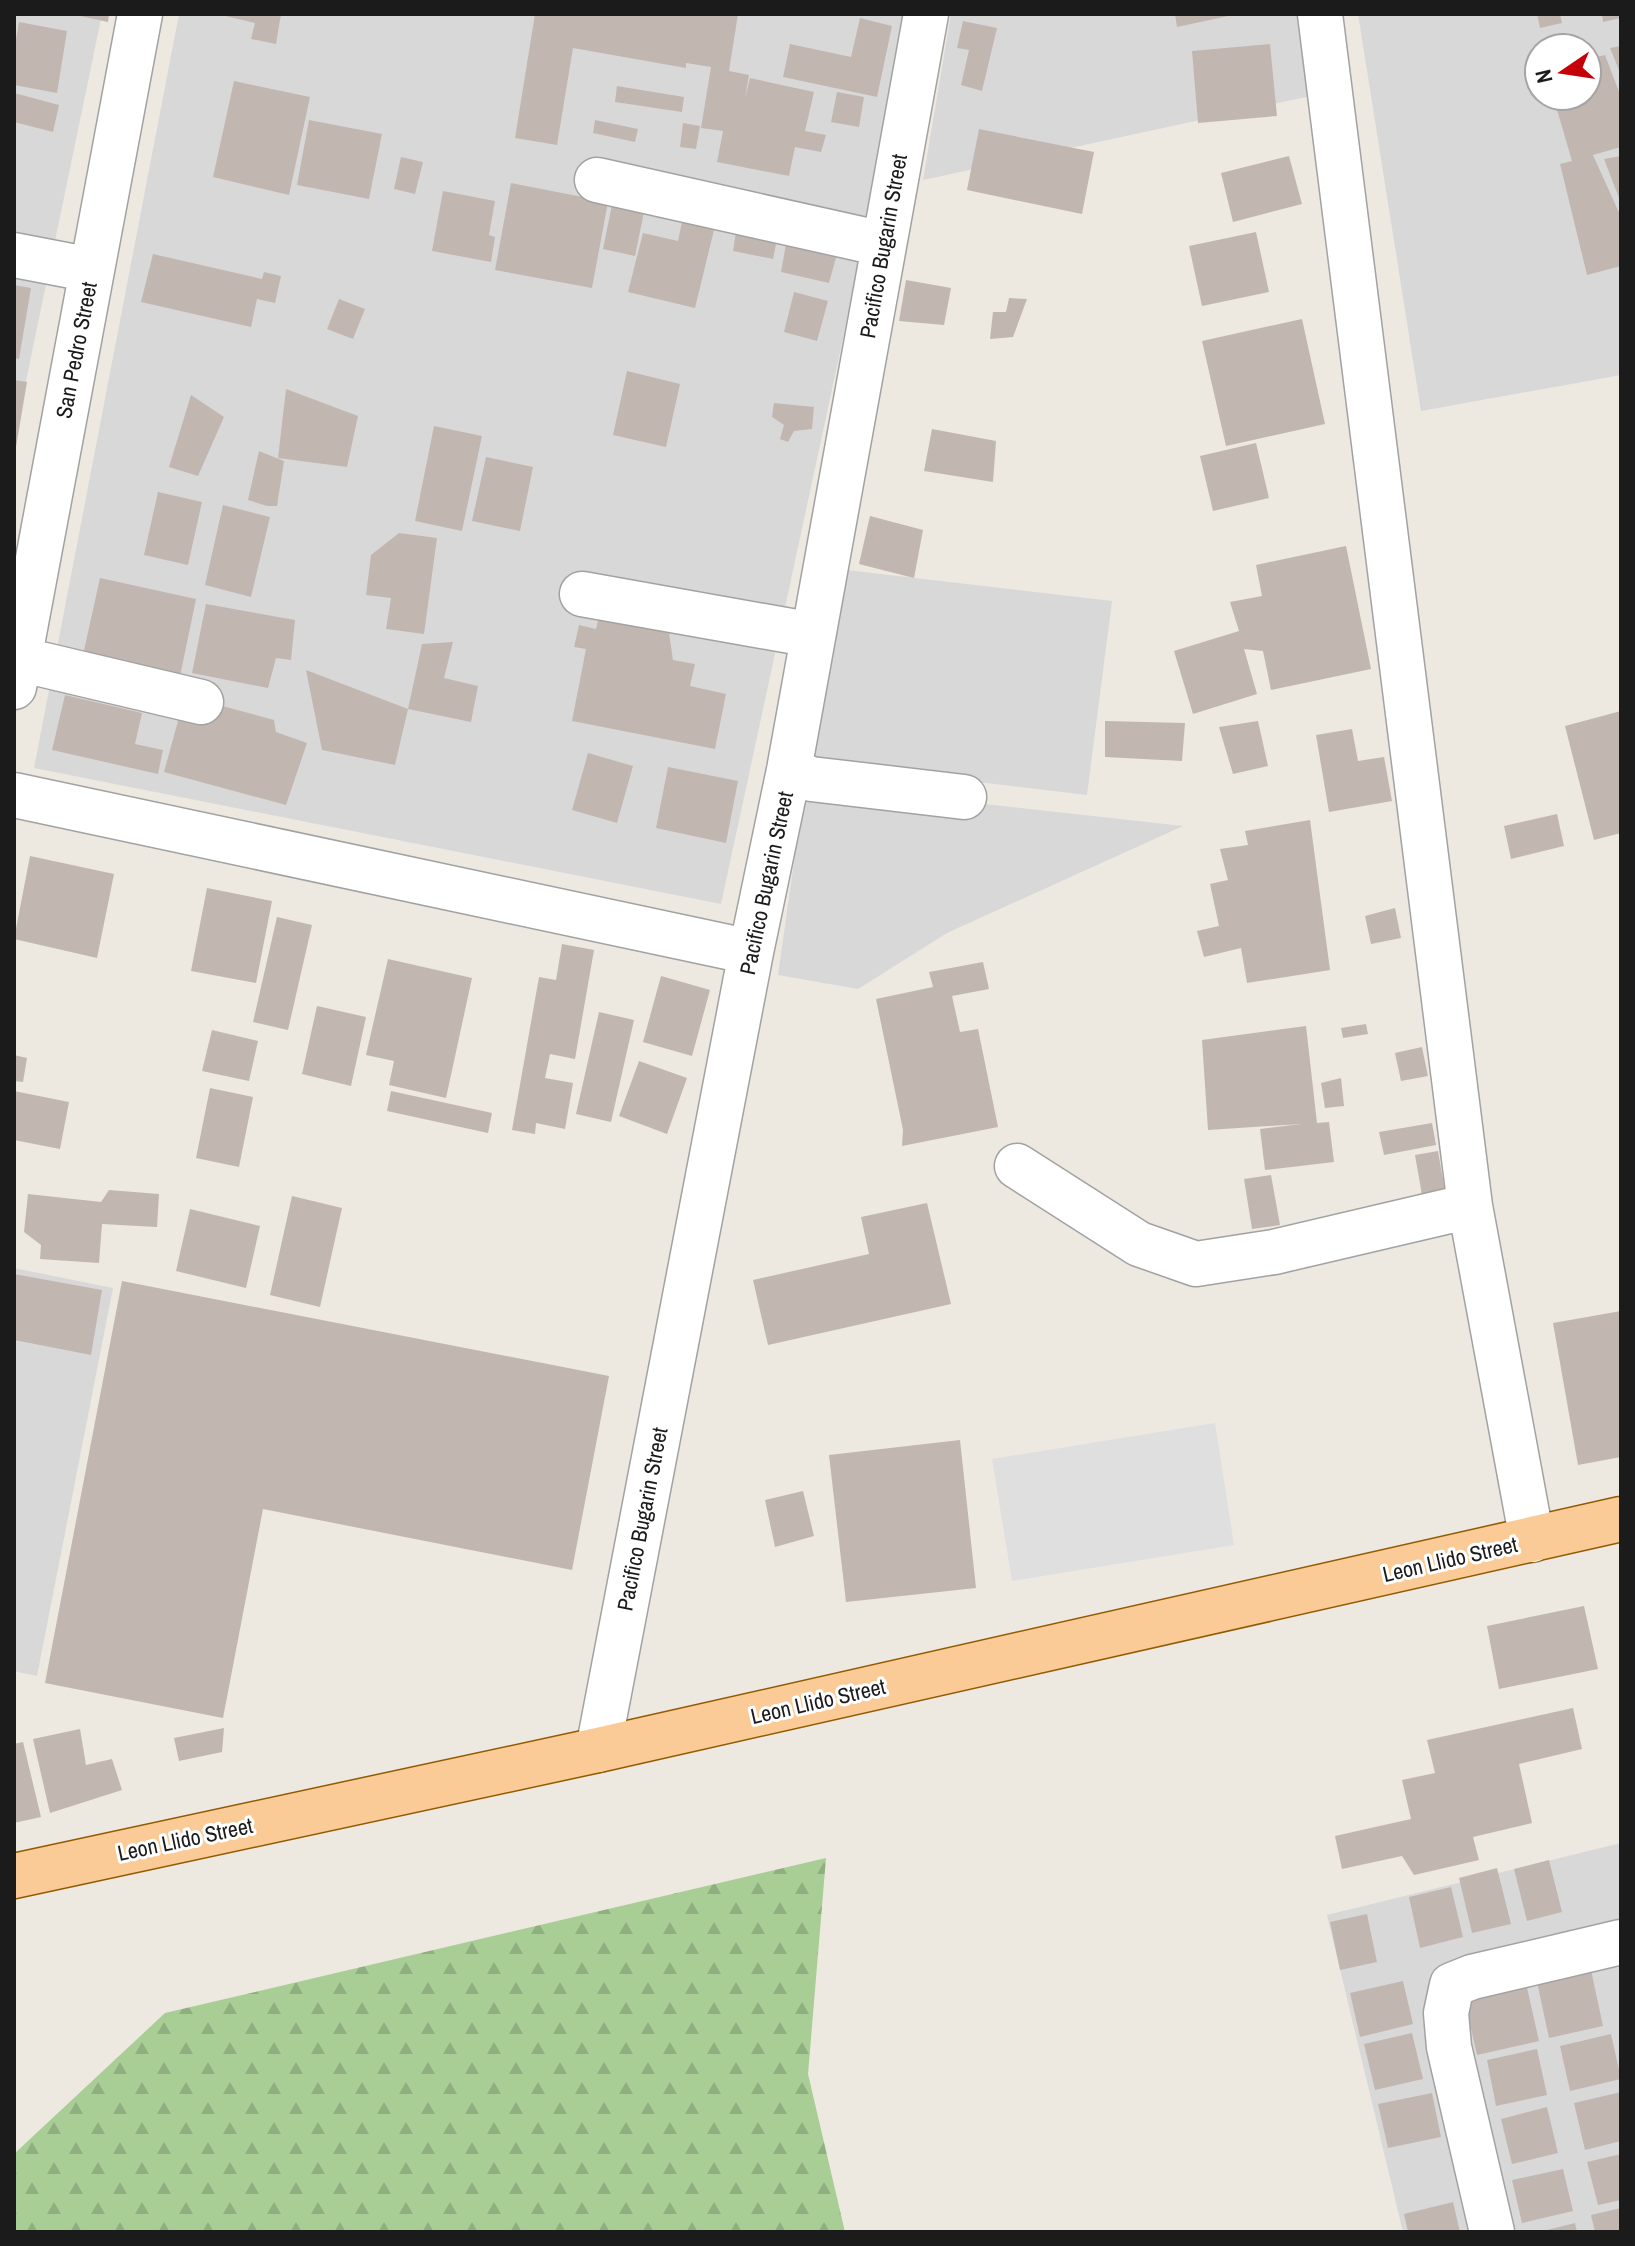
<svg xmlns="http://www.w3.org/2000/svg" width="1635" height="2246" viewBox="0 0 1635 2246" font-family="'Archivo Narrow',sans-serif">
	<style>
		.residential { fill: #d9d8d8; fill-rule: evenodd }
		.forest { fill: url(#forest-firs) }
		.parking { fill: #dfdfdf }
		.building { fill: #c1b7b0 }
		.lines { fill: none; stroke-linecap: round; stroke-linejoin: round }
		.minor-casing { stroke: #a2a2a2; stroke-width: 47 }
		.major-casing { stroke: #925b00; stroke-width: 47 }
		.minor { stroke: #fff; stroke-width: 44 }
		.major { stroke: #fbcb97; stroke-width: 44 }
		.labels { text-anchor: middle; stroke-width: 6; stroke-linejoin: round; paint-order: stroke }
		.street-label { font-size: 22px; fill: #1b1b1b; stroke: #fff }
	</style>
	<defs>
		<pattern id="forest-firs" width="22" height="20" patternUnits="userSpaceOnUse" patternTransform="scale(2)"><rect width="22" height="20" fill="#a8cd95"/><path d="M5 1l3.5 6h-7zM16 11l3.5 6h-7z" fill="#90af80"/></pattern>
	</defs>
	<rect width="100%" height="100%" fill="#ede8e0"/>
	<path class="residential" d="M14,14h88l-88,425z
		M179,14h734l-192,890 -687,-136z
		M951,14h370l13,77 -411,89z
		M1358,14h263v361l-200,36zM1539,48h48v48h-48z
		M838,569l274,32 -25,194 -278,-33z
		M805,784l378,42 -236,107 -89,56 -80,-14z
		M14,1268l99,20 -76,388 -23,-5z
		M1621,1843v389h-218l-76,-317z"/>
	<path class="forest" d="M826,1858l-18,216 37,158h-831v-78l151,-141z"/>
	<path class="parking" d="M1215,1423l19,122 -222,36 -20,-122z"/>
	<path class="building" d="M71,14h38l-1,8z
		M217,14h64l-5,30 -25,-5 4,-16z
		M535,14h203l-9,57 20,4 -4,23 5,-20 64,14 -9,39 21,4 -5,17 -26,-5 -6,29 -72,-14 6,-31 -22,-3 10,-61 -25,-4v5l-113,-20 -16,97 -42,-7z
		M1175,14h58v1l-56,12z
		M1537,14h23l2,9 -22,5z
		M1602,14h19v4l-18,4z
		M860,18l32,8 -15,71 -94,-20 7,-33 61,13z
		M963,21l34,7 -15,63 -21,-6 8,-35 -12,-2z
		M19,22l48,9 -10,62 -43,-8v-34z
		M1270,44l7,72 -79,7 -6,-72z
		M1621,46v29l-11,-27z
		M1605,55l16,42v50l-28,8 28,62v49l-34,9 -27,-111 12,-3 -19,-65h34v-37z
		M234,81l76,16 -21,98 -76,-18z
		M617,86l67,11 -2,15 -67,-10z
		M837,92l27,5 -5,30 -28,-5z
		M14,93l45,12 -6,27 -39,-10z
		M309,120l73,14 -13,65 -72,-14z
		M595,120l43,9 -3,13 -42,-9z
		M683,123l17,3 -4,23 -16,-2z
		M979,129l115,23 -12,62 -115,-24z
		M1289,156l13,48 -69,18 -12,-49z
		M1621,156v47l-17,-44z
		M401,157l22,5 -8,32 -21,-5z
		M511,183l97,19 -16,86 -97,-18z
		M443,191l52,10 -6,34 6,2 -4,25 -59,-11z
		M613,200l32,7 -10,49 -32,-7z
		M682,222l32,8 -19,78 -67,-16 15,-59 35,8z
		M737,226l41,8 -5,25 -40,-8z
		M1256,232l13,60 -67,14 -13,-60z
		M788,233l51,14 -10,36 -48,-11z
		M153,254l109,25 2,-7 17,4 -6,27 -18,-4 -6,28 -110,-25z
		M906,280l45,8 -7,37 -45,-4z
		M14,285l17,3 -12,71 -5,-1z
		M794,292l34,9 -11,40 -33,-9z
		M1009,298l18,1 -14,38 -23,2 3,-27h13z
		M339,299l26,10 -12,30 -26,-10z
		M1302,319l23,105 -99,22 -24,-105z
		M627,371l53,13 -14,63 -53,-12z
		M14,380l13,2 -11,65h-2z
		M286,389l72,27 -11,51 -69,-9z
		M191,395l33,22 -26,59 -29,-9z
		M774,403l40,4 -2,22 -18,2 -6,11 -8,-3 4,-14 -12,-8z
		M434,426l48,10 -20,95 -47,-10z
		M932,429l64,12 -3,41 -69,-11z
		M1256,443l13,55 -56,13 -13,-55z
		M259,451l25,10 -7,45h-10l-19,-6z
		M486,457l47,10 -13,64 -48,-10z
		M158,492l44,10 -14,63 -44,-10z
		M223,505l47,12 -19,80 -46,-12z
		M870,516l53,14 -9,48 -55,-14z
		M399,533l38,5 -13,96 -38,-5 5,-31 -25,-3 5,-40z
		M1346,546l25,123 -100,21 -8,-39 -19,-2 13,45 -64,20 -19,-63 65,-20 -9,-29 32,-6 -6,-31z
		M100,578l96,21 -18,87 -97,-22z
		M206,604l89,16 -4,40 -15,-2 -8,30 -76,-15z
		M600,612l68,14 5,34 22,4 -5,22 36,8 -11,55 -143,-28 14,-72 -12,-2 5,-22 17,4z
		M453,642l-9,36 34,8 -7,36 -63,-13 -13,56 -73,-15 -16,-80 102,39 14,-65z
		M65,695l77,18 -7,31 28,6 -5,24 -106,-24z
		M215,704l59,16 2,12 31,11 -21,62 -122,-33 17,-62z
		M1621,711v122l-27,7 -29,-114z
		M1105,721l80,2 -3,38 -77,-4z
		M1258,721l10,45 -35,8 -14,-47z
		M1352,729l6,32 26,-4 8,44 -63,11 -13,-77z
		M588,753l45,13 -16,57 -45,-13z
		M668,767l70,14 -12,62 -70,-15z
		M1557,814l7,32 -53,13 -7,-33z
		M1310,820l20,150 -83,13 -6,-35 -37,9 -7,-26 22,-5 -9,-42 18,-4 -8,-31 28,-4 -3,-14z
		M30,856l84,18 -17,84 -83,-19z
		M207,888l65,13 -16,82 -65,-12z
		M1395,908l6,30 -30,6 -6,-28z
		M277,917l35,8 -24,105 -35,-8z
		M562,944l32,6 -19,109 -25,-5 -5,24 28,5 -8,46 -29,-6 -1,11 -23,-4 27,-153 17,3z
		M388,959l84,19 -26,120 -57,-13 5,-24 -28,-6z
		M983,962l6,27 -37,7 8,36 18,-3 20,98 -96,19 1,-16 -27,-131 57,-12 -4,-15z
		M661,976l49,14 -18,66 -49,-14z
		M317,1006l49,11 -15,69 -49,-12z
		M599,1012l35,8 -23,102 -35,-8z
		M1366,1024l2,10 -25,4 -2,-10z
		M1306,1026l11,97 12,-1 5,40 -69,8 -5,-41 41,-5 -93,6 -6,-90z
		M212,1030l46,11 -9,40 -47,-10z
		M1422,1047l6,29 -27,5 -6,-28z
		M14,1055l13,3 -4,24 -9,-1z
		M639,1061l48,17 -20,56 -48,-18z
		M1341,1078l3,28 -19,2 -4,-25z
		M210,1088l43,9 -14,70 -43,-9z
		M14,1091l55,11 -9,47 -46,-9z
		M391,1091l101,22 -4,20 -101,-22z
		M1432,1123l4,22 -52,10 -5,-23z
		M1438,1151l9,52 -23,4 -9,-52z
		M1271,1175l9,50 -28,4 -8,-50z
		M109,1190l50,4 -2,33 -55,-3 -3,39 -59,-4 1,-14 -17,-13 4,-38 73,8z
		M292,1196l50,12 -22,99 -50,-12z
		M927,1203l24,101 -183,41 -15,-65 116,-26 -8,-37z
		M190,1209l70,17 -14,62 -70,-17z
		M14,1274l88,16 -11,65 -77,-15z
		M122,1281l487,95 -37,194 -309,-61 -40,209 -178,-35z
		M1621,1311v146l-43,8 -25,-142z
		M960,1440l16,148 -130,14 -17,-147z
		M803,1491l11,45 -39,11 -10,-47z
		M1584,1606l14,63 -99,20 -12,-63z
		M1573,1708l9,41 -63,15 13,59 -59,14 6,23 -65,15 -12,-19 -60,13 -7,-33 76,-17 -9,-39 33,-7 -8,-33z
		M224,1728l-2,24 -43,9 -5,-23z
		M80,1729l6,36 26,-6 10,31 -72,23 -17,-74z
		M23,1742l18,75 -27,6v-79z
		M1549,1860l13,52 -35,9 -13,-52z
		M1497,1868l14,56 -39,9 -13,-55z
		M1451,1887l12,50 -43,11 -11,-51z
		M1367,1914l10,48 -37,8 -10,-48z
		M1591,1970l12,56 -54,12 -12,-56z
		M1403,1981l10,43 -53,13 -10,-44z
		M1526,1983l13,58 -62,14 -13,-58z
		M1412,2033l11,46 -48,11 -11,-46z
		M1611,2034l10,45 -51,12 -10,-45z
		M1537,2049l10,46 -51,11 -9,-46z
		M1621,2092v49l-36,9 -11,-47z
		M1432,2093l9,44 -53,11 -10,-44z
		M1547,2107l11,46 -46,11 -11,-45z
		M1621,2154v46l-23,5 -11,-43z
		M1563,2169l10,42 -51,12 -10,-43z
		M1453,2202l7,30h-52l-4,-18z
		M1621,2208v24h-26l-4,-17z
		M1575,2223l2,9h-34v-1z"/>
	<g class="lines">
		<g class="minor-casing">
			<path id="minor" d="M1320,14l150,1192 62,334
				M597,180l286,64
				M14,255l78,15
				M582,594l231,41
				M19,659l182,43
				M14,687l126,-673
				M789,770l22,9 153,18
				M14,795l737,157
				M1017,1166l122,78 57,20 78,-12 196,-46
				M598,1750l153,-798 38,-182 137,-756
				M1492,2232l-43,-185 -3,-34 6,-28 20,-8 149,-35"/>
		</g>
		<g class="major-casing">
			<path id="major" d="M14,1876l584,-126 1023,-231"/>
		</g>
		<use href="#minor" class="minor"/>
		<use href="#major" class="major"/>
	</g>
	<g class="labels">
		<g class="street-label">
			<text transform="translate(883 246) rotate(-80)" y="8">Pacifico Bugarin Street</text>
			<text transform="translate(76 350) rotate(-79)" y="8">San Pedro Street</text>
			<text transform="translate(766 883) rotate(-78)" y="8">Pacifico Bugarin Street</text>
			<text transform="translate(642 1519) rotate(-79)" y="8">Pacifico Bugarin Street</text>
			<text transform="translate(1450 1559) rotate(-13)" y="8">Leon Llido Street</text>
			<text transform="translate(818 1701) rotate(-13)" y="8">Leon Llido Street</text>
			<text transform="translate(185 1839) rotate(-12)" y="8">Leon Llido Street</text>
		</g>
	</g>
	<rect width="1635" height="2246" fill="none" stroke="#1b1b1b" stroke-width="32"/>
	<g transform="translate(1563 72) rotate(257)"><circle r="38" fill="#ffffff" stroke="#a4a4a4" stroke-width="2"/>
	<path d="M0-6L14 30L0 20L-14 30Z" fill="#c60009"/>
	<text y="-12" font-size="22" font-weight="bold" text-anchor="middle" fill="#1b1b1b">N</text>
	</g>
</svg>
